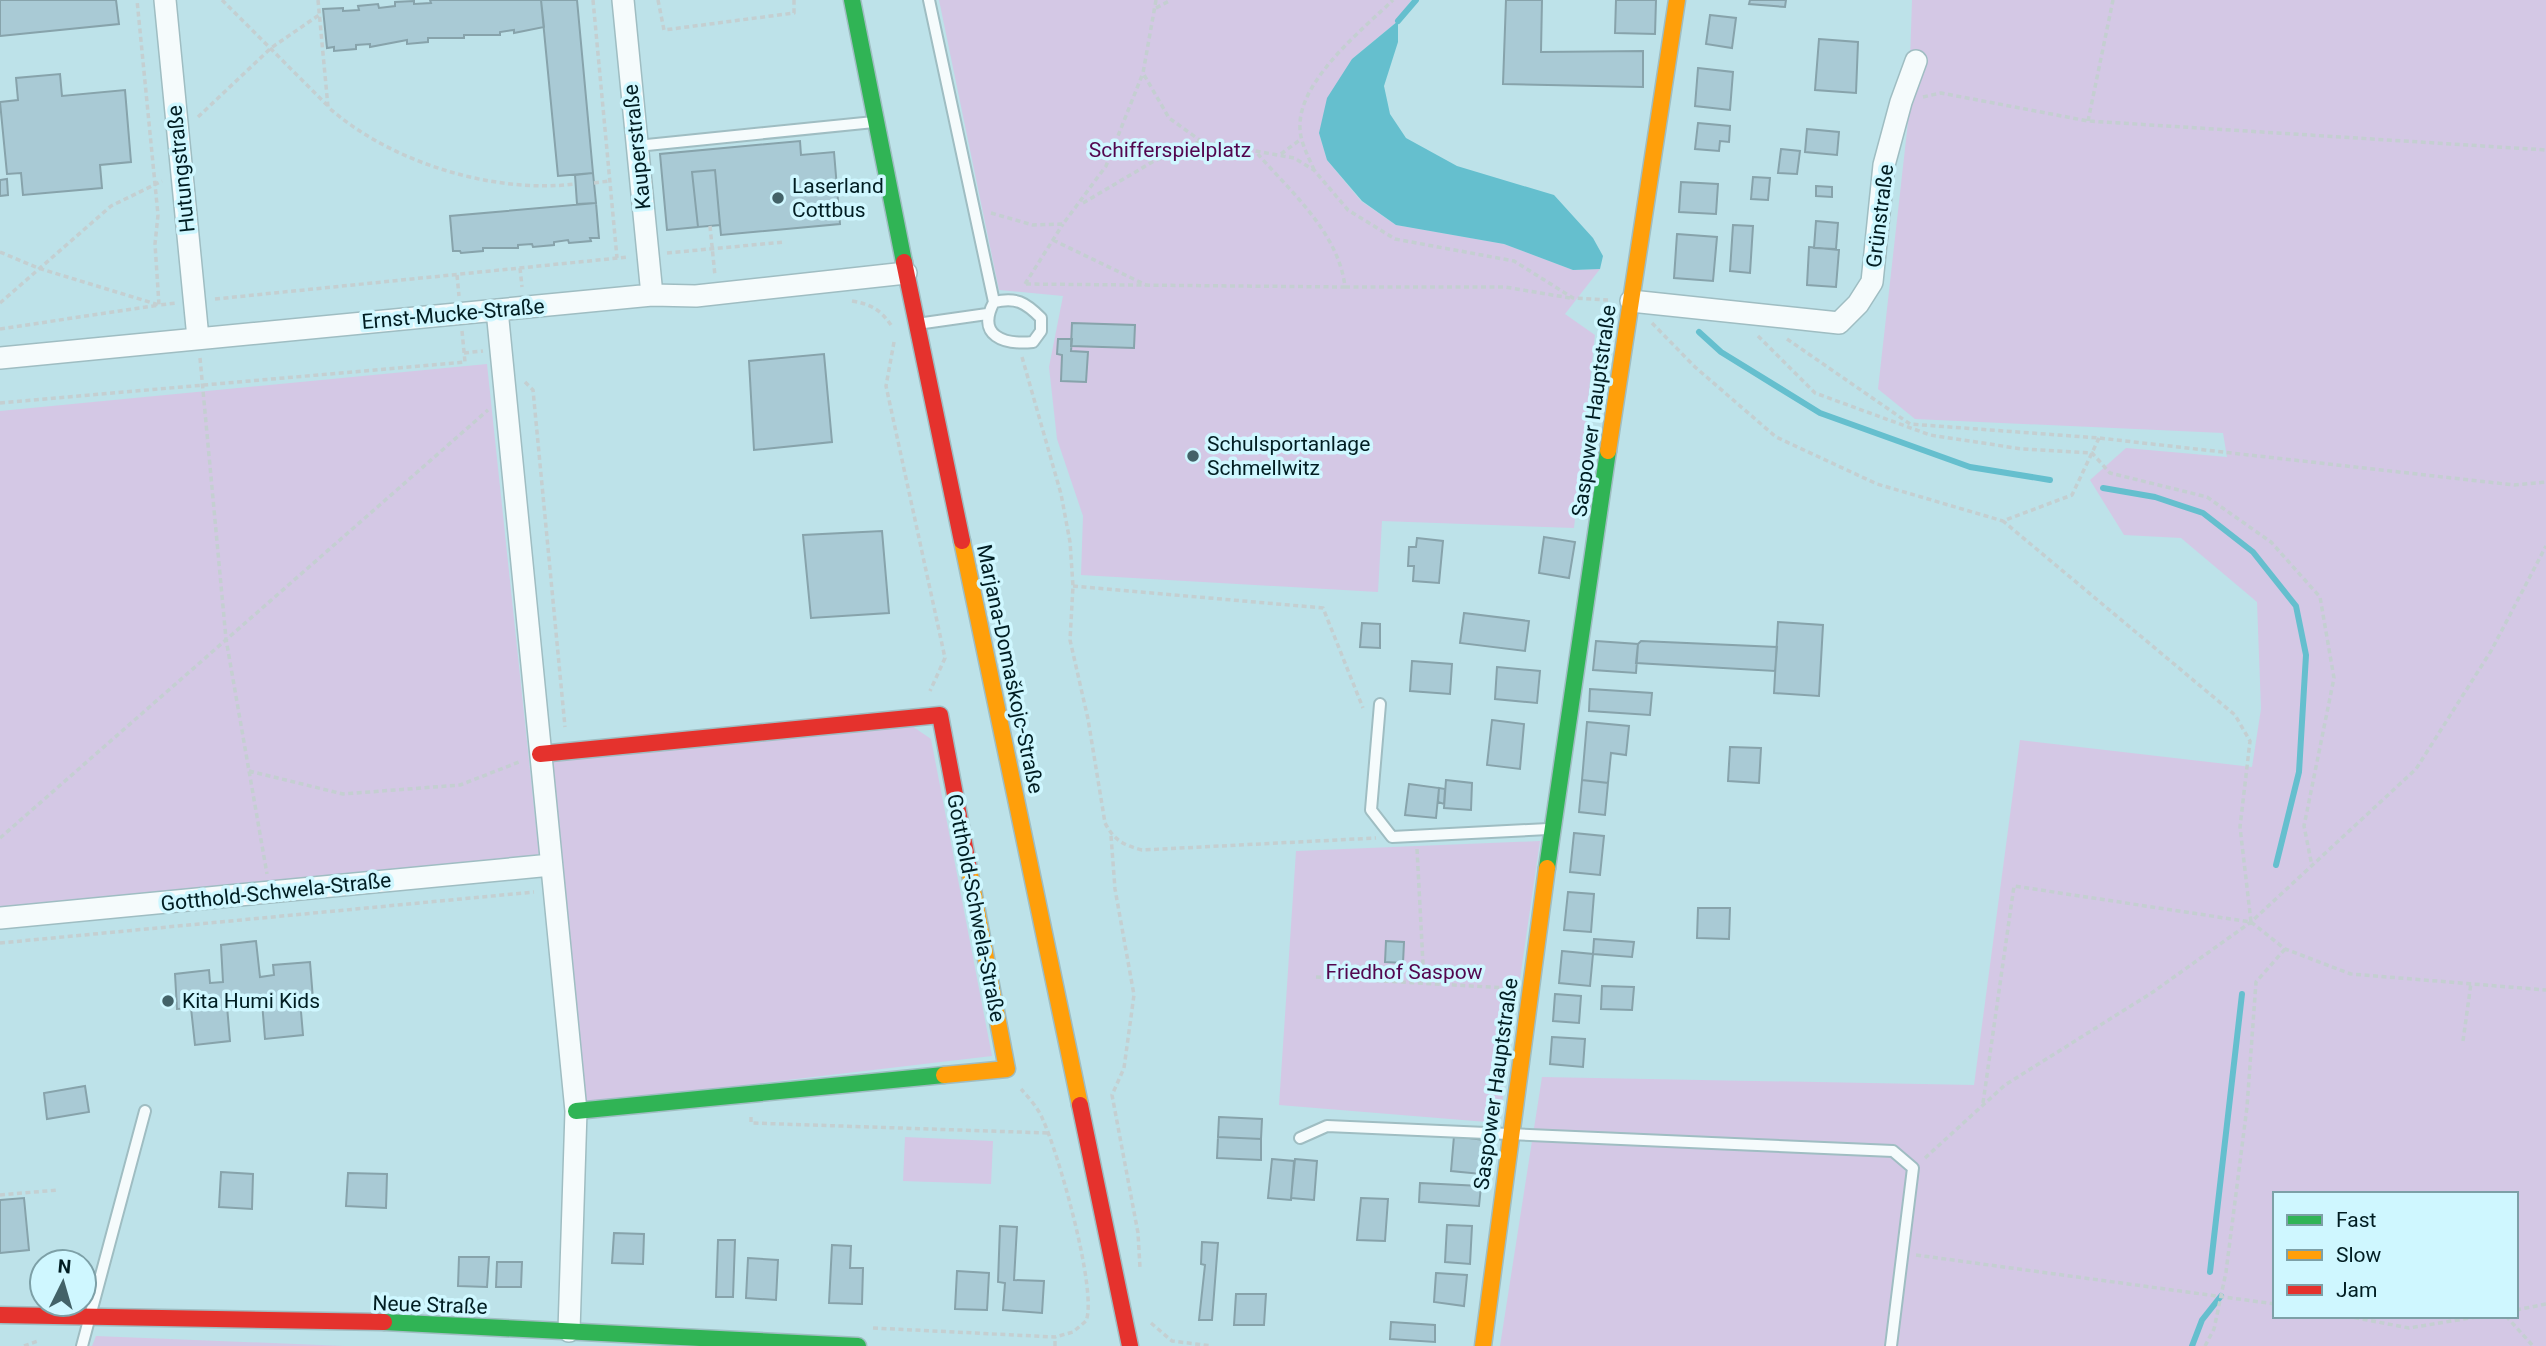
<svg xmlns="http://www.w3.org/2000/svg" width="2546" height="1346" viewBox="0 0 2546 1346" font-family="Roboto,sans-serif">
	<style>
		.green { fill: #d4c8e5; fill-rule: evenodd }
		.water { fill: #65bfce }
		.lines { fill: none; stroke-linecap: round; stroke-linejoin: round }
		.stream { stroke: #65bfce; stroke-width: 6 }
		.building { fill: #a9cad5; stroke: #87a3ab; stroke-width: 2 }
		.lane-casing { stroke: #9fbdc2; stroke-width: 14 }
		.street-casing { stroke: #9fbdc2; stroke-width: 24 }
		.fast-casing { stroke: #9fbdc2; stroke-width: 19 }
		.slow-casing { stroke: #9fbdc2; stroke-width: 19 }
		.jam-casing { stroke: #9fbdc2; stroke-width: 19 }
		.path { stroke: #c4cfd1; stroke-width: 3.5; stroke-dasharray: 5 3.5; stroke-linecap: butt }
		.lane { stroke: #f5fbfc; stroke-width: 10 }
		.street { stroke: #f5fbfc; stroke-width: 21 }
		.fast { stroke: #30b455; stroke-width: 16 }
		.slow { stroke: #ff9f0a; stroke-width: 16 }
		.jam { stroke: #e5322d; stroke-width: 16 }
		.poi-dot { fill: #436268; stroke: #cff7ff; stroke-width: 2.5 }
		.labels { text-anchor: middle; stroke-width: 7; stroke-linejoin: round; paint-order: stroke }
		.street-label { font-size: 21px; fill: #011d22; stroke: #cff7ff }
		.park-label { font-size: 21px; fill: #53074f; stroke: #cff7ff }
		.poi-label { font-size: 21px; fill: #011d22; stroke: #cff7ff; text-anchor: start }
	</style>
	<rect width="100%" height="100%" fill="#bde2e9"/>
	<path class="green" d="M939,0h472l-13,21 -46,38 -33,74 8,27 34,41 35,24 108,19 69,26 27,-1 -35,45 30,21 -21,193 -192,-7 -4,71 -297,-17 2,-59 -26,-77 -8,-72 14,-71 -64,-6z
		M1912,0h634v1346h-1046l42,-269 432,8 46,-345 232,27 9,-58 -4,-107 -76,-64 -57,-3 -34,-55 36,-32 101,9 -4,-24 -308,-14 -37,-30 30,-267zM2275,1194h241v122h-241z
		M487,364l52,491 -539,53v-497z
		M912,726l19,13 61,317 -409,48 -31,-343z
		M1540,841l-41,282 -220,-18 17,-254z
		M905,1137l88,4 -2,43 -88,-3z
		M96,1336l249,10h-253z"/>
	<path class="water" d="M1398,21v21l-14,44 6,28 16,24 51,28 97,29 39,43 10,18 -3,13 -27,1 -69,-26 -108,-19 -34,-24 -35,-41 -8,-27 8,-35 25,-39z"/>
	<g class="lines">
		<path class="stream" d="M1398,21l18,-21
			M1699,332l22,20 99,61 150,54 80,13
			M2103,488l52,9 48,16 50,39 43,54 10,49 -7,117 -23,93
			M2210,1272l32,-278
			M2192,1346l10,-26 19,-24"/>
	</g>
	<path class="building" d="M0,0h116l3,24 -119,12z
		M430,0h111l3,27 -30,6v-3l-14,2v3h-36v3h-36v4l-21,2v-4l-37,7v-3l-14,1v4l-22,2v-4l-7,1 -4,-39 20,-1v3l16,-1 -1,-4 20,-2 1,4 16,-2v-4l19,-1v3l17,-1z
		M541,0h36l16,173 -35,3z
		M1506,0h36l-1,52 102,-1v36l-140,-3z
		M1616,0h40l-1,34 -40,-1z
		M1750,0h36l-1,7 -36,-3z
		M1710,15l26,3 -4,30 -26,-4z
		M1819,39l39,3 -2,51 -41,-3z
		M1698,68l35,4 -3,38 -35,-4z
		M60,74l2,22 63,-6 6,72 -31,3 2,23 -79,7 -2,-22 -14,1 -7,-72 18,-2 -2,-22z
		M1698,123l32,3 -1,16 -9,-1 -1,10 -24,-2z
		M1807,129l32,3 -2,23 -32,-3z
		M800,141l1,14 33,-3 6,72 -119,11 -6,-65 -23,2 6,55 -31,3 -7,-76z
		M1781,149l19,2 -3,23 -19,-1z
		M715,170l5,55 -22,2 -6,-55z
		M593,173l3,30 -19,1 -2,-29z
		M1753,177l17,1 -2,22 -17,-1z
		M7,179l1,16 -8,1v-16z
		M1681,182l37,2 -2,30 -37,-2z
		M1816,186l16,1v10l-16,-1z
		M596,203l3,35h-9l1,3 -22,2 -1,-3 -14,2v3l-21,2 -1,-3 -14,1v3h-35v3l-22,2 -1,-2h-7l-3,-35z
		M1816,221l22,2 -2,26 -22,-1z
		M1733,225l20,1 -3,47 -20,-2z
		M1677,234l40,3 -4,44 -39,-3z
		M1809,247l30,3 -3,37 -29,-2z
		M1072,323l63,2 -1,23 -63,-2z
		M1058,339h14l-1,12 17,1 -2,30 -25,-1 1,-26 -5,-1z
		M824,354l8,88 -78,8 -5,-89z
		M882,531l7,82 -78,5 -8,-83z
		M1544,537l31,5 -6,36 -30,-5z
		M1417,538l26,3 -4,42 -26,-2 1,-15h-6l1,-19h7z
		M1464,613l65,8 -4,30 -65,-8z
		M1778,622l45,3 -4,71 -45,-3z
		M1362,623l18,1v24l-20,-1z
		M1596,641l42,3 -2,29 -43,-3z
		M1641,641l136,6 -2,24 -139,-8 2,-19z
		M1412,661l40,3 -2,30 -40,-3z
		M1497,667l43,4 -3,32 -42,-4z
		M1590,689l62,4 -2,22 -61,-4z
		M1492,720l32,4 -4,45 -33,-4z
		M1587,722l42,4 -3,29 -15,-2 -3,30 -26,-3z
		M1730,747l31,1 -2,35 -31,-2z
		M1446,780l26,3 -1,27 -27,-2z
		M1582,780l26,3 -3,32 -26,-3z
		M1409,784l30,4 -3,30 -31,-3z
		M1439,788l6,1 -1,15 -6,-2z
		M1574,833l30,3 -4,39 -30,-3z
		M1568,892l26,2 -3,38 -27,-2z
		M1698,908h32l-1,31 -32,-1z
		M1594,939l40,3 -2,15 -39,-3z
		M256,941l4,36 14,-2 -1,-10 37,-3 3,37 -13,1 3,35 -38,4 -3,-37 -35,4 3,35 -35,4 -4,-37 -14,1 -2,-35 34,-4 1,13 13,-1 -2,-37z
		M1386,941l18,1 -1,21 -18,-1z
		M1562,951l31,3 -3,32 -31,-3z
		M1602,986l32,1 -2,23 -31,-1z
		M1555,994l26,2 -2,27 -26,-2z
		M1552,1037l33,2 -2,28 -33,-3z
		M85,1086l4,26 -42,7 -3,-26z
		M1219,1117l43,2 -1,20 -43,-2z
		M1454,1136l30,4 -3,34 -30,-3z
		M1218,1137l43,2v21l-44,-2z
		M1272,1159l22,2 -3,39 -23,-2z
		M1295,1159l22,2 -3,39 -23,-2z
		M221,1172l32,2 -1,35 -33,-2z
		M348,1173l39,1 -1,34 -40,-2z
		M1420,1183l61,3 -2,20 -60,-4z
		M24,1198l5,52 -29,3v-53z
		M1361,1198l27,1 -3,42 -28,-1z
		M1447,1225l25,1 -2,38 -25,-2z
		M1000,1226l17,1 -3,53 30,1 -2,32 -39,-3 2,-27 -7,-1z
		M614,1233l30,1 -1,30 -31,-1z
		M718,1240h17l-2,57h-17z
		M1202,1242l16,1 -6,77h-13l6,-55 -4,-1z
		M832,1245l19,1 -1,22h13l-1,36 -33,-1z
		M459,1257h30l-2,30 -29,-1z
		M748,1258l30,2 -2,40 -30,-2z
		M497,1262h25l-1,25h-25z
		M957,1271l32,2 -2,37 -32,-1z
		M1436,1273l31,2 -3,31 -30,-4z
		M1236,1294h30l-2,31h-30z
		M1391,1322l44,3v17l-45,-3z"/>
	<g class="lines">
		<g class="lane-casing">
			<path id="lane" d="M929,0l65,302c-18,34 10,43 39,40l8,-11v-13c-16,-16 -25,-21 -47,-16
				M637,146l237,-24
				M917,324l70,-10
				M1380,704l-9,106 21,27 156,-8
				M1300,1138l27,-12 566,25 20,17 -22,178
				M82,1346l63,-235"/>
		</g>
		<g class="street-casing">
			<path id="street" d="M165,0l33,338
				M623,0l29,295
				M1631,301l208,22 19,-19 14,-22 12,-117 17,-63 15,-41
				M497,310l79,801 -7,220
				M0,358l652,-63 44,1 210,-23
				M0,918l551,-53"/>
		</g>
		<g class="fast-casing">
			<path id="fast" d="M852,0l52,262
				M1547,868l61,-417
				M576,1111l368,-36
				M384,1322l474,24"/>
		</g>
		<g class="slow-casing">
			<path id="slow" d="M1608,451l69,-451
				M962,541l118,564
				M944,1075l63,-6 -38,-200
				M1483,1346l64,-478"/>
		</g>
		<g class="jam-casing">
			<path id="jam" d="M904,262l58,279
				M540,754l400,-39 29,154
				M1080,1105l50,241
				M0,1315l384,7"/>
		</g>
		<path class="path" d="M222,0l105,105
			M318,0l10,107c62,55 164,87 247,77
			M593,0l24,258
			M658,0l6,30 130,-17v-13
			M1156,0l-13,73 26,45 32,23 93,17 20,12 34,40 47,29 119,22 59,37 35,2
			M1156,8l15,-8
			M1923,97l18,-4 147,28 458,29
			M198,117l73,-69 48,-33
			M2088,121l25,-121
			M1281,154l20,-15
			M1314,170c-6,-15 -15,-29 -14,-46 1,-45 63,-95 93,-124
			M594,183l15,-2
			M1083,203l71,-42 47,-20
			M991,213l42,12 30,-1 43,-58 37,-93
			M710,226l5,50
			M1053,240l93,45
			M0,252l38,16 121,37 17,-2
			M667,253l117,-11
			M520,268l2,19
			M457,275l2,21
			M1025,284l38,-60
			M1026,284l319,3c-6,-54 -55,-96 -89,-135
			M1345,287h160l65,11
			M215,299l413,-42
			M852,301c18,3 28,8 39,24
			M0,303l111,-97 51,-25
			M1652,323l43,44 81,70 101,47 126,37
			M0,329l159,-24 -4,-61 3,-29 -21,-215
			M1758,336l57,57 115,42 92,14 70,4 18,20 97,24 64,45 49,55 14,81 -30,148 8,40
			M1787,339l123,85 189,14 415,47 32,-3
			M894,342l-8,44 59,272 -15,33
			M464,353l19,-2
			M1022,357l39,137 9,48 3,44 -3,54 18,79 17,104c9,17 18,22 37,27l234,-12
			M200,358l26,281 41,235
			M525,382l8,8 32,337
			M0,403l465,-41 -3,-31
			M2099,438l-27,57 -69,26 232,194 15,26 -10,86 11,95
			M1073,586l250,22 40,100
			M249,771l94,23 117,-9 59,-23
			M1111,836l4,53 19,106 -10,73 -12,27 26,138 2,35
			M0,838l488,-428
			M1417,849l7,134
			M0,943l534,-51
			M1316,977l190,11
			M2463,1041l8,-58
			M1983,1103l31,-217 237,36 34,27 66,25 195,16
			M751,1117v6l297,10
			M1925,1158l80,-73 148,-93 98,-70 165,-153 75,-118 55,-105
			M0,1195l58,-5
			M1916,1255l359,49
			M2516,1310l30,-6
			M2346,1316l63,12 73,-12
			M2506,1316l27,30
			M1151,1323l21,18 40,5
			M873,1328l182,9 18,-5 13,-11c12,-29 -28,-169 -43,-201 -4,-11 -14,-22 -22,-31
			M24,1346l14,-5
			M1055,1346v-9
			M2205,1346l9,-17 12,-57 21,-165 9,-125 29,-33"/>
		<use href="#lane" class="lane"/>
		<use href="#street" class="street"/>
		<use href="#fast" class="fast"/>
		<use href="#slow" class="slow"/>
		<use href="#jam" class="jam"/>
	</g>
	<g class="poi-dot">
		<circle cx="778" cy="198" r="7"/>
		<circle cx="1193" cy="456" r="7"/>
		<circle cx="168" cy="1001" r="7"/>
	</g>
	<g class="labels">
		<g class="street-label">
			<text transform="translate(637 147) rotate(-96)" y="7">Kauperstraße</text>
			<text transform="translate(181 169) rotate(-96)" y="7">Hutungstraße</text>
			<text transform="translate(1880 216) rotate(-83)" y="7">Grünstraße</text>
			<text transform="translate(453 314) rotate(-5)" y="7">Ernst-Mucke-Straße</text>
			<text transform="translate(1594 411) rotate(-82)" y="7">Saspower Hauptstraße</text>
			<text transform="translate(1010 669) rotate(78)" y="7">Marjana-Domaškojc-Straße</text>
			<text transform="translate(276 892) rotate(-6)" y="7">Gotthold-Schwela-Straße</text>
			<text transform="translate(976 908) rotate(79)" y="7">Gotthold-Schwela-Straße</text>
			<text transform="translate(1496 1084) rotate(-82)" y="7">Saspower Hauptstraße</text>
			<text transform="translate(430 1305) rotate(2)" y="7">Neue Straße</text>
		</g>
		<g class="park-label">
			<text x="1170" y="157">Schifferspielplatz</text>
			<text x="1404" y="979">Friedhof Saspow</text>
		</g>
		<g class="poi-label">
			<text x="792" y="193">Laserland<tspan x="792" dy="24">Cottbus</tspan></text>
			<text x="1207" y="451">Schulsportanlage<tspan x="1207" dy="24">Schmellwitz</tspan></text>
			<text x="182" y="1008">Kita Humi Kids</text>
		</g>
	</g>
	<rect x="2273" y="1192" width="245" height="126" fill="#cff7ff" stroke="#7da0a7" stroke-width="2"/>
	<rect x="2287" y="1215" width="35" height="10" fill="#30b455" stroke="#7da0a7" stroke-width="2"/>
	<text x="2336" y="1227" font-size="21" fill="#011d22">Fast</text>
	<rect x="2287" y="1250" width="35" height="10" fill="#ff9f0a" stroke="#7da0a7" stroke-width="2"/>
	<text x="2336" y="1262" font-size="21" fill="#011d22">Slow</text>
	<rect x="2287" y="1285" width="35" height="10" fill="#e5322d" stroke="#7da0a7" stroke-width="2"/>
	<text x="2336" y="1297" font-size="21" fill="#011d22">Jam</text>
	<g transform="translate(63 1283) rotate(5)"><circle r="33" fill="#cff7ff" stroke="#7da0a7" stroke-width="2"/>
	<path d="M0-5L12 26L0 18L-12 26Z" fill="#436268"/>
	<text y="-10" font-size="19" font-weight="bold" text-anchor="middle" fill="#011d22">N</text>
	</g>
</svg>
